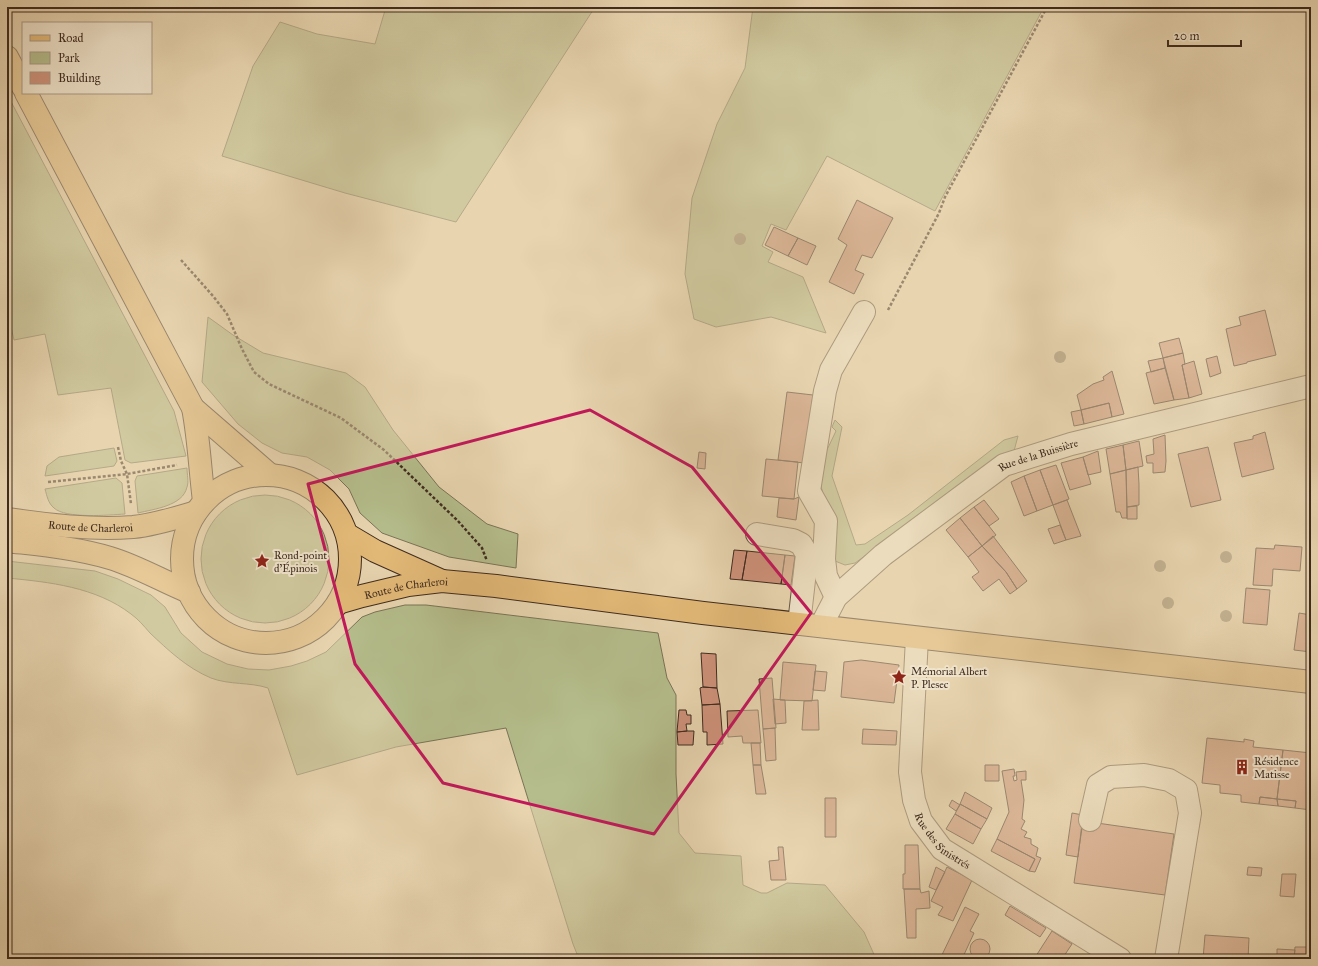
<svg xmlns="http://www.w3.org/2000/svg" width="1318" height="966" viewBox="0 0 1318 966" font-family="'IM FELL Great Primer',serif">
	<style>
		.green { fill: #b5bd8c; stroke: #7a7456 }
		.building { fill: #cf927b; stroke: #3e2b1f }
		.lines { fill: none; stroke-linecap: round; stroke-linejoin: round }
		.minor-casing { stroke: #685643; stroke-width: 24 }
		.major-casing { stroke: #3e2b1f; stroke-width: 24 }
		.path { stroke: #3e2b1f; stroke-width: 2.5; stroke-dasharray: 3 2; stroke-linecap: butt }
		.minor { stroke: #f0e4cc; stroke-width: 22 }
		.major { stroke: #e4ba78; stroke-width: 22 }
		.tree { fill: #98876c }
		.marked { fill: none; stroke: #c2185b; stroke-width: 3; stroke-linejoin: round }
		.labels { text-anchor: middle; stroke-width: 4; stroke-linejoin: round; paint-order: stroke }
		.street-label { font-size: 11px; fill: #3e2b1f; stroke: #f0e4cc }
		.poi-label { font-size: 11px; fill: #3e2b1f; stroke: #f0e4cc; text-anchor: start }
	</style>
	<rect width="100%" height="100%" fill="#e8d5b0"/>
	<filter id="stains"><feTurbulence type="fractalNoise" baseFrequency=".005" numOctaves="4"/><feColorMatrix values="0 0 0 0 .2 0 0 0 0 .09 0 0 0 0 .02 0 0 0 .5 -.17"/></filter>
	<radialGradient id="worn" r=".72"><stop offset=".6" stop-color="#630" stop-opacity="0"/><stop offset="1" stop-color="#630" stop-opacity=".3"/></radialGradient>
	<path class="green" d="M386,7h209l-139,215 -111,-29 -123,-37 31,-90 27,-44 37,12 58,10z
		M753,7h291l-109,204 -108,-55 -41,74 -15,-6 -9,22 11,6 -5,10 35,15 23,56 -55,-16 -55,10 -22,-8 -9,-45 7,-76 25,-74 28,-56z
		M7,94l167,317 12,45 -55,7 -6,-3 -14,-72 -53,7 -13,-61 -31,6 -7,-30z
		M208,317l25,18 30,18 83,20 19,14 28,43 46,57 48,37 31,10 -2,34 -67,-11 -67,-24 -22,-20 -11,-24 -19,-19 -23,-13 -25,-4 -20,-10 -24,-19 -36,-42z
		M835,420l7,7 -10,49 24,69 9,-1 43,-29 96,-75 14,-4 -4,15 -145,102 -14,10 -10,2 -10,-4 -4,-7 -5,-48 -5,-20 4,-32 11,-23 -4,-4z
		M114,448l3,13 -3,5 -69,10 2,-10 12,-9z
		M187,468c0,6 2,14 0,19 -4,19 -33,22 -49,26l-3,-32 2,-5z
		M116,478l6,5 3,31c-16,1 -59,5 -71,-6 -6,-5 -7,-12 -9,-19z
		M201 559a64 64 0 1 1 128 0a64 64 0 1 1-128 0Z
		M7,561l88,10 23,8 33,16 14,12 16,26 21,19 25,12 21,5 21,1 22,-4 16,-5 19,-9 36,-35 13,-5 30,-7h21l232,28 9,45 9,17v79l3,59 16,20 46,3 2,29 18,8h6l20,-10 38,2 39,47 12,27h-297l-6,-15 -67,-216 -110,19 -99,28 -29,-87c-18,-6 -39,-3 -57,-10 -24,-10 -43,-28 -61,-45 -6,-7 -12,-14 -19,-19 -35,-27 -82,-32 -124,-36z"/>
	<path class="building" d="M857,200l36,18 -21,40 -10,-3 -7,15 9,4 -10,20 -25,-12 18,-37 -9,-6z
		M774,227l24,11 -10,18 -23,-11z
		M798,238l18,8 -9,19 -19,-9z
		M1265,310l11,45 -29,7v1l-13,3 -8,-37 15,-4 -2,-8z
		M1179,338l4,15 -20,5 -4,-15z
		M1183,353l2,11 -3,1 7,33 -15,2 -11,-42z
		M1217,356l4,17 -11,4 -4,-18z
		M1163,358l2,10 -14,4 -3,-11z
		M1194,361l8,33 -13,4 -7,-33z
		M1165,368l9,32 -20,4 -8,-31z
		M1112,371l12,43 -12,3 -3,-14 -28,7 -4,-15 16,-11 11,-4 -1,-3z
		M787,392l26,3 -9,68 -26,-3z
		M1109,403l3,14 -28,7 -3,-14z
		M1081,410l3,14 -10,2 -3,-14z
		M1265,432l9,37 -32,8 -8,-34 19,-4v-3z
		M1165,435l1,26 -1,11 -12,1v-10h-6l-1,-7 8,-2 -1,-15z
		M1139,441l4,25 -17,4 -3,-25z
		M1123,445l3,25 -16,4 -4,-25z
		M1208,447l13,53 -30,7 -13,-53z
		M1098,451l3,21 -13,3 -5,-18z
		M699,452l7,1 -1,16 -8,-1z
		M1083,457l8,27 -21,6 -9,-27z
		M766,459l32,3 -4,37 -32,-3z
		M1056,465l13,34 -16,6 -13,-35z
		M1138,467l1,17v21l-12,2 -1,-37z
		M1040,470l13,35 -16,6 -13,-35z
		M1126,470l1,48h-5l-2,-6h-4l-6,-38z
		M1024,476l13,35 -13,5 -13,-34z
		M799,497l-3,23 -19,-3 2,-19 15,1z
		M984,500l15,19 -10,7 -15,-19z
		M1067,500l14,36 -15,4 -13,-35z
		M1137,506v13h-10v-12z
		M974,507l22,28 -14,11 -22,-28z
		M960,518l22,28 -14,11 -22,-27z
		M1060,525l6,15 -12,4 -6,-15z
		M993,536l34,45 -10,8 -11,-17 -24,-26z
		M1275,545l27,2 -2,24 -27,-2 -1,17 -19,-1 3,-37 18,1z
		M982,546l24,26 11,17 -7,5 -11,-15 -16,12 -11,-14 7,-5 -11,-15z
		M734,550l13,1 -5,29 -12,-1z
		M747,551l38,4 -4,29 -39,-4z
		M785,555l10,1 -4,29 -10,-1z
		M1246,588l24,2 -3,35 -24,-2z
		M1299,613l12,2v37l-17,-2z
		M701,653l15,1 1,34 -14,-1z
		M861,660l38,5 -5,38 -53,-6 3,-35z
		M783,662l33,3 -4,36 -32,-1z
		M815,671l12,1 -2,19 -12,-1z
		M772,678l4,50 -13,1 -4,-50z
		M703,687l14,1 3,16 -18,1 -2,-17z
		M773,699l12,1 1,23 -11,1z
		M818,700l1,30h-17l2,-29z
		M720,704l3,40 -16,1v-13h-4l-1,-27z
		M679,710h7l1,5h4v9h-5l1,7 -10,1z
		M758,710l3,33h-18l-1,-7 -14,1 -1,-26z
		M775,728l1,32 -10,1 -3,-32z
		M863,729l34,2 -1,14 -34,-1z
		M687,731h7l-1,14h-15l-1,-13z
		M1207,738l37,4v-3l10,2 -1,6 30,3 -6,49 -17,-2 -1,7 -18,-2v-7l-21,-2v-8l-18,-2z
		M751,743h9l1,22h-8z
		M1283,750l28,3v57l-16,-2 1,-7 -19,-2z
		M753,765h8l5,29h-10z
		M985,765h14v16h-14z
		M1014,769l1,7h-2l1,5 3,-1 -1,-8 10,-1v9h-5l3,20 -2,19 3,2 -4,8 6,3 -3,5 7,2v5l7,4 -2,8 5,2 -6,14 -6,-1 6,-12 -38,-20 12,-27 -7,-41z
		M965,792l27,16 -5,11 -27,-15z
		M1260,797l17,2 1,7 -19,-2z
		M825,798h11v39h-11z
		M1277,799l19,2 -1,7 -17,-2z
		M952,800l8,5 -4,6 -7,-5z
		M960,804l27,15 -6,10 -26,-15z
		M1072,813l11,2 -5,42 -12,-2z
		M955,814l26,15 -8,15 -27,-15z
		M1083,821l91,13 -9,61 -91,-12z
		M997,839l38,20 -6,12 -38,-20z
		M905,845h13l2,44h-17v-15h2z
		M778,847h5l3,33h-15l-2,-19 10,-1z
		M936,867l9,5 -9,18 -7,-3z
		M947,867l25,13 -19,41 -15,-6 5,-8 -12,-6z
		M1248,867l14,1 -1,8 -14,-1z
		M1282,874h14l-2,23 -14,-1z
		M904,889h16l1,4 8,-2 1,17 -14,1v29h-9z
		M1010,906l36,22 -6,9 -35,-22z
		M965,907l14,7 -9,17 4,2 -12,26h-22z
		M1052,931l20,13 -10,15h-28z
		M1205,935l44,3 -1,21h-45z
		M970 949a10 10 0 1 1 20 0a10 10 0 1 1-20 0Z
		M1295,947h16v12h-17z
		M1277,949l18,1 -1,9h-17z"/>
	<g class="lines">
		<g class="minor-casing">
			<g id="minor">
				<path d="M757,534l36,6 8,4 6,10 -8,70"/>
				<path d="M836,597l-10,-21 -2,-17 2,-38 -17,-30 16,-100 6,-21 33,-58"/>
				<path id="s1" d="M821,626l15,-29 47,-42 121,-90 67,-21 240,-58"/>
				<path id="s2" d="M917,638l-7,134 4,28 7,21 21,28 178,110"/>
				<path d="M1090,820l8,-35 13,-8 33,-2 25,5 17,10 4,23 -24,146"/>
			</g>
		</g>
		<g class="major-casing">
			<g id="major">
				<path d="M7,57l16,30"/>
				<path d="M26,93l167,315c6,31 7,62 11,93"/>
				<path d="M193,408l76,66"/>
				<circle cx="266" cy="559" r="84"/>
				<path id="s3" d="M7,519c42,6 84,11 126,8 21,-2 43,-9 63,-15"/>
				<path d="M348,535l27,16 67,30"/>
				<path d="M7,541c34,4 70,7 103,17 27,8 52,23 79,34"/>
				<path id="s4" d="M338,603l24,-7 46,-11 34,-4 54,5 207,27 608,69"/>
			</g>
		</g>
		<path class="path" d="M181,260l32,36 14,18 15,35 12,23 15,12 72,34 43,32 74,71 24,27 5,13
			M888,310l51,-97 6,-16 102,-190
			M118,447l3,14 6,13 4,30
			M48,482l79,-8 50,-9"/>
		<use href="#minor" class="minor"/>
		<use href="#major" class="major"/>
	</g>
	<g class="tree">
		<circle cx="740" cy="239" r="6"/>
		<circle cx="1060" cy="357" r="6"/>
		<circle cx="1226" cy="557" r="6"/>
		<circle cx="1160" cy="566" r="6"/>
		<circle cx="1168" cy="603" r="6"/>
		<circle cx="1226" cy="616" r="6"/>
	</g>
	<path d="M0 0H1318V966H0ZM590,410l102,57 119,146 -157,221 -211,-51 -88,-119 -47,-180z" fill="#e8d5b0" fill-opacity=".55" fill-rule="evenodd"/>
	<path class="marked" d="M590,410l102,57 119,146 -157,221 -211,-51 -88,-119 -47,-180z"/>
	<defs>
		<g id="sight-bare" transform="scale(1.2)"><path d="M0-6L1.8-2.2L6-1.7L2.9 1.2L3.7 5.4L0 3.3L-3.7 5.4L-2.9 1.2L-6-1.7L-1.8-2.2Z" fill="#8f2418" stroke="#f0e4cc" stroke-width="2.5" paint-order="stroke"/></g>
		<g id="building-bare" transform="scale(1.2)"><path d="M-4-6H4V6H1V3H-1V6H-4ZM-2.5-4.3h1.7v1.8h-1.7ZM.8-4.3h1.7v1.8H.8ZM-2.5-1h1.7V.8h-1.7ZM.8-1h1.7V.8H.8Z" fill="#8f2418" stroke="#f0e4cc" stroke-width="2.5" paint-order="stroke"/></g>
	</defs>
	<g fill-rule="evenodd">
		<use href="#sight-bare" x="262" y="561"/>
		<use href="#sight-bare" x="899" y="677"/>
		<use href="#building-bare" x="1242" y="767"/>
	</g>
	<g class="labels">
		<g class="street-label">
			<text dy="4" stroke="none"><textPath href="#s1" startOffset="282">Rue de la Buissière</textPath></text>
			<text dy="4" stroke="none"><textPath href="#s3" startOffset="84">Route de Charleroi</textPath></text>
			<text dy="4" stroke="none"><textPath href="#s4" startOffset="70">Route de Charleroi</textPath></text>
			<text dy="4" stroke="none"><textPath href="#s2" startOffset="214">Rue des Sinistrés</textPath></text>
		</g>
		<g class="poi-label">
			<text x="274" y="559">Rond-point<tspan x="274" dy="13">d'Épinois</tspan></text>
			<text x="911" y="675">Mémorial Albert<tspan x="911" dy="13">P. Plesec</tspan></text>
			<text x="1254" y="765">Résidence<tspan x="1254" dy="13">Matisse</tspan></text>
		</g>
	</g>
	<rect width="1318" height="966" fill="none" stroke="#e8d5b0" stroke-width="24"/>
	<rect x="8" y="8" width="1302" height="950" fill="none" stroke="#3e2b1f" stroke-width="2"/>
	<rect x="12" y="12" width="1294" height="942" fill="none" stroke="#3e2b1f"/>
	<rect x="22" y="22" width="130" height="72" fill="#f0e4cc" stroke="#a99a87"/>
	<rect x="30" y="35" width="20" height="6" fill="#e4ba78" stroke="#a99a87"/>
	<text x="58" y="42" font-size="12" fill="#3e2b1f">Road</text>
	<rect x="30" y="52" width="20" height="12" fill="#b5bd8c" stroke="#a99a87"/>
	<text x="58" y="62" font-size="12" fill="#3e2b1f">Park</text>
	<rect x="30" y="72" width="20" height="12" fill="#cf927b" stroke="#a99a87"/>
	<text x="58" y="82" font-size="12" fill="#3e2b1f">Building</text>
	<path d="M1168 40v6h73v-6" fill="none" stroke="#3e2b1f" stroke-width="2"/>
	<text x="1174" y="40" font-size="12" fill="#3e2b1f" stroke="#f0e4cc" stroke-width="3" paint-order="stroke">20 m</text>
	<rect width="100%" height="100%" filter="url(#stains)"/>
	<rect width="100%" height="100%" fill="url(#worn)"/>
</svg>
